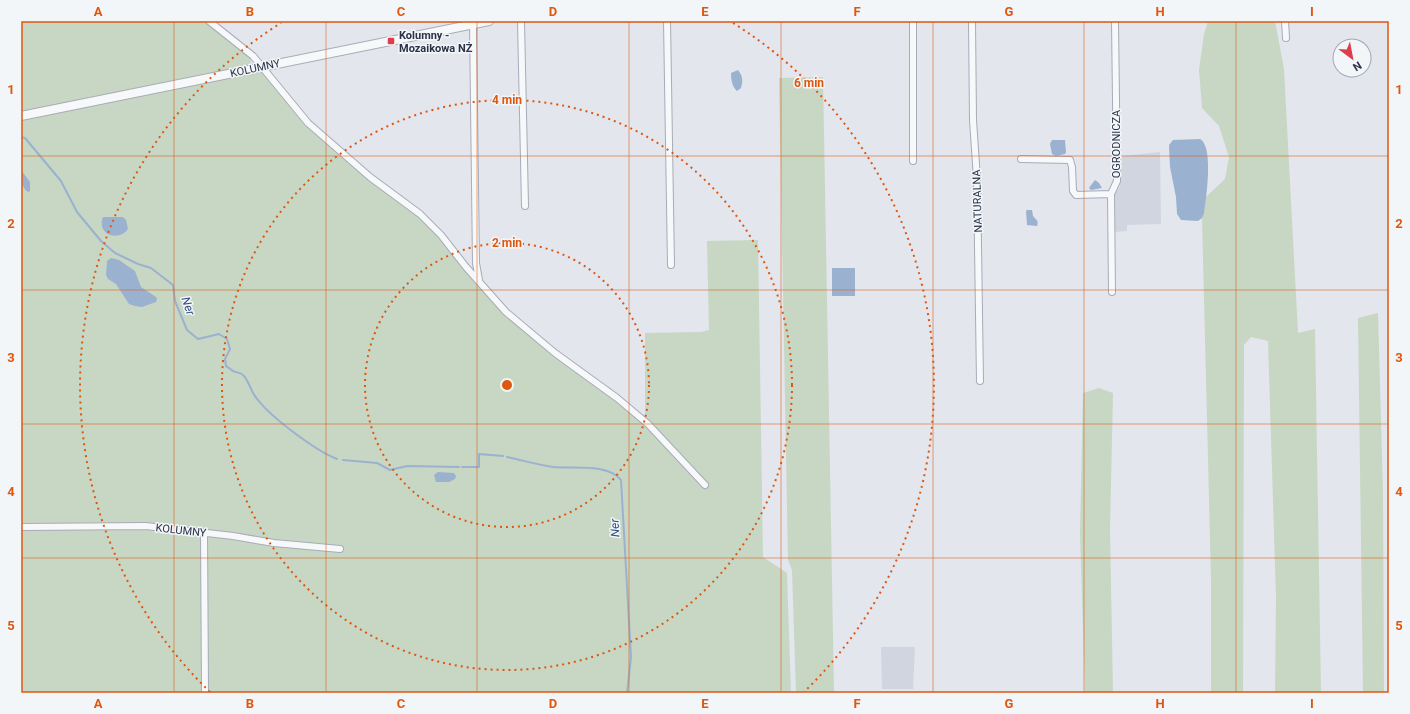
<svg xmlns="http://www.w3.org/2000/svg" width="1410" height="714" viewBox="0 0 1410 714" font-family="Roboto,sans-serif">
	<style>
		.built { fill: #d1d5df }
		.green { fill: #c7d7c3 }
		.water { fill: #9bb1d0 }
		.lines { fill: none; stroke-linecap: round; stroke-linejoin: round }
		.stream { stroke: #9bb1d0; stroke-width: 2 }
		.minor-casing { stroke: #a7acb8; stroke-width: 8 }
		.tertiary-casing { stroke: #a7acb8; stroke-width: 10 }
		.minor { stroke: #f7f8fa; stroke-width: 6 }
		.tertiary { stroke: #f7f8fa; stroke-width: 8 }
		.grid { fill: none; stroke: #de570f; stroke-width: 1; stroke-opacity: 0.55 }
		.ring { fill: none; stroke: #de570f; stroke-width: 2; stroke-dasharray: 2 4 }
		.poi-dot { fill: #dd3c4a; stroke: #f3f6f9; stroke-width: 1.5 }
		.labels { text-anchor: middle; stroke-width: 3; stroke-linejoin: round; paint-order: stroke }
		.poi-label { font-size: 11px; font-weight: bold; fill: #293247; stroke: #f3f6f9; text-anchor: start }
		.street-label { font-size: 11px; fill: #293247; stroke: #f3f6f9 }
		.water-label { font-size: 12px; font-style: italic; fill: #2e4d80; stroke: #f3f6f9 }
		.centre { fill: #de570f; stroke: #f3f6f9; stroke-width: 2 }
		.ring-label { font-size: 12px; text-anchor: middle; font-weight: bold; fill: #de570f; stroke: #f3f6f9; stroke-width: 3; stroke-linejoin: round; paint-order: stroke }
		.neatline { fill: none; stroke: #de570f; stroke-width: 1.5 }
		.grid-label { font-size: 13px; text-anchor: middle; font-weight: bold; fill: #de570f }
	</style>
	<rect width="100%" height="100%" fill="#e3e6ed"/>
	<path class="built" d="M1160,152l1,72 -34,1v6l-13,1v-36l6,-10 2,-30z
		M881,647h34l-2,42h-31z"/>
	<path class="green" d="M21,21h183l33,25 13,12 1,5 15,9 34,43 125,107 74,84 146,115v-88l56,-1 8,-2 -2,-89 51,-1 5,317 24,16 4,120h-770z
		M1208,21h67l9,48 14,264 17,-4 6,364h-46l1,-96 -8,-256 -17,-4 -7,8 -1,348h-32v-114l-9,-361 4,-21 19,-18 4,-22 -10,-31 -17,-18 -3,-38 5,-36z
		M823,77l11,616h-38l-4,-123 -4,-10 -9,-482z
		M1378,313l5,179 1,201h-21l-5,-375z
		M1099,388l14,5 -3,137 3,163h-28l-5,-159 3,-141z"/>
	<path class="water" d="M738,70c5,6 5,11 3,18l-4,3c-5,-4 -6,-12 -6,-18z
		M1200,139c14,7 6,60 4,74l-2,5 -4,3 -17,-1 -4,-6 -1,-17 -6,-30 -1,-22 4,-5z
		M1052,140h13l1,12 -1,2 -9,2 -4,-2 -2,-10z
		M21,170l9,12v9l-2,1c-7,-5 -7,-13 -7,-22z
		M1095,180l4,3 3,5 -11,2 -2,-2c1,-1 4,-6 6,-8z
		M1027,210h5l1,6c3,4 6,4 4,10l-10,-1 -1,-14z
		M103,217h20l3,3 2,9c-9,13 -32,6 -25,-12z
		M111,258l8,2 16,11 6,16 15,10 1,2 -1,3 -14,5 -7,-1 -6,-2 -13,-20 -8,-5 -2,-4 1,-14z
		M832,268h23v28h-23z
		M438,472l16,1 2,3 -1,3 -6,3h-13l-2,-7z"/>
	<g class="lines">
		<path class="stream" d="M21,137l4,1 36,43 16,31 24,29 14,12 23,11 13,4 22,17 2,16 12,29 11,9 21,-5 8,5 3,10 -5,10 1,7c2,1 5,4 7,5 4,2 8,1 11,5 6,7 7,17 14,24 14,18 58,51 79,59
			M507,457c15,3 31,8 46,10 19,2 55,-4 68,13l10,177 -4,36
			M343,460l34,3 13,7 17,-4 52,1
			M462,467h17v-13l24,2"/>
		<g class="minor-casing">
			<path id="minor" d="M209,21l44,35 55,67 62,54 50,37 21,21 25,32 40,45 49,41 62,45 31,26 57,61
				M521,21l4,185
				M667,21l4,244
				M972,21l1,99 4,59 3,202
				M1285,21l1,17
				M473,24l3,239 3,17
				M1021,159l49,1 2,7 1,24 3,4 35,-1
				M913,161v-140
				M1112,292l-1,-98 6,-13 -2,-160
				M21,527l125,-1 87,10 41,7 66,6
				M204,532l1,161"/>
		</g>
		<g class="tertiary-casing">
			<path id="tertiary" d="M21,116l468,-95"/>
		</g>
		<use href="#minor" class="minor"/>
		<use href="#tertiary" class="tertiary"/>
	</g>
	<path class="grid" d="M174,21v672M326,21v672M477,21v672M629,21v672M781,21v672M933,21v672M1084,21v672M1236,21v672M21,156h1368M21,290h1368M21,424h1368M21,558h1368"/>
	<g class="ring">
		<circle cx="507" cy="385" r="142"/>
		<circle cx="507" cy="385" r="285"/>
		<path d="M210 692A427 427 0 0 1 281 23M733 23A427 427 0 0 1 804 692"/>
	</g>
	<rect class="poi-dot" x="387" y="37" width="8" height="8" rx="2"/>
	<g class="labels">
		<g class="poi-label">
			<text x="399" y="39">Kolumny -<tspan x="399" dy="13">Mozaikowa NŻ</tspan></text>
		</g>
		<g class="street-label">
			<text transform="translate(255 68) rotate(-12)" y="4">KOLUMNY</text>
			<text transform="translate(1116 144) rotate(-90)" y="4">OGRODNICZA</text>
			<text transform="translate(977 201) rotate(-92)" y="4">NATURALNA</text>
			<text transform="translate(181 530) rotate(6)" y="4">KOLUMNY</text>
		</g>
		<g class="water-label">
			<text transform="translate(188 306) rotate(71)" y="4">Ner</text>
			<text transform="translate(615 528) rotate(-93)" y="4">Ner</text>
		</g>
	</g>
	<circle cx="507" cy="385" r="6" class="centre"/>
	<g class="ring-label">
		<text x="809" y="87">6 min</text>
		<text x="507" y="104">4 min</text>
		<text x="507" y="247">2 min</text>
	</g>
	<rect width="1410" height="714" fill="none" stroke="#f3f6f9" stroke-width="44"/>
	<g transform="translate(1352 58) rotate(148)"><circle r="19" fill="#f3f6f9" stroke="#a2a8b2"/>
	<path d="M0-3L7 15L0 10L-7 15Z" fill="#dd3c4a"/>
	<text y="-6" font-size="11" font-weight="bold" text-anchor="middle" fill="#293247">N</text>
	</g>
	<rect x="22" y="22" width="1366" height="670" class="neatline"/>
	<g class="grid-label">
		<text x="98" y="16">A</text>
		<text x="250" y="16">B</text>
		<text x="401" y="16">C</text>
		<text x="553" y="16">D</text>
		<text x="705" y="16">E</text>
		<text x="857" y="16">F</text>
		<text x="1009" y="16">G</text>
		<text x="1160" y="16">H</text>
		<text x="1312" y="16">I</text>
		<text x="11" y="94">1</text>
		<text x="1399" y="94">1</text>
		<text x="11" y="228">2</text>
		<text x="1399" y="228">2</text>
		<text x="11" y="362">3</text>
		<text x="1399" y="362">3</text>
		<text x="11" y="496">4</text>
		<text x="1399" y="496">4</text>
		<text x="11" y="630">5</text>
		<text x="1399" y="630">5</text>
		<text x="98" y="708">A</text>
		<text x="250" y="708">B</text>
		<text x="401" y="708">C</text>
		<text x="553" y="708">D</text>
		<text x="705" y="708">E</text>
		<text x="857" y="708">F</text>
		<text x="1009" y="708">G</text>
		<text x="1160" y="708">H</text>
		<text x="1312" y="708">I</text>
	</g>
</svg>
